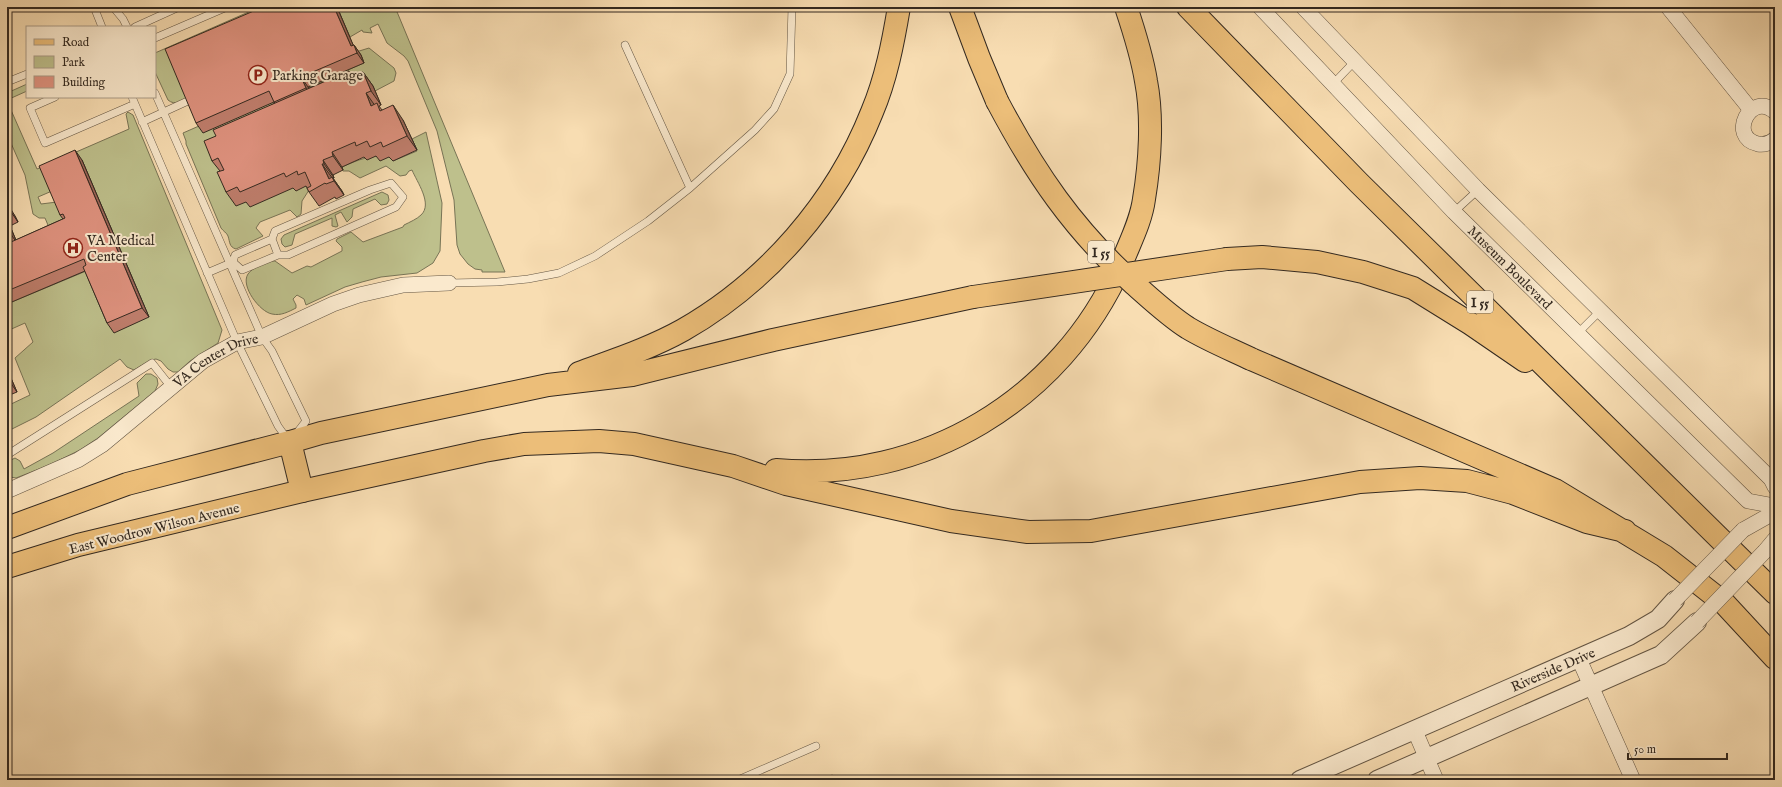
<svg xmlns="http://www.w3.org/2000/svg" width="1782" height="787" viewBox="0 0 1782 787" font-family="'IM FELL English',serif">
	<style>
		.green { fill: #bec08c; stroke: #787456 }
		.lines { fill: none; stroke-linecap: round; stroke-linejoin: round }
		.service-casing { stroke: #645644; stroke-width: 8 }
		.minor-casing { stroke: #645644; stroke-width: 16 }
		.tertiary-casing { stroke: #645644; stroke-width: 20 }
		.primary-casing { stroke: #332920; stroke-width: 24 }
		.motorway-casing { stroke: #332920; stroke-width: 24 }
		.service { stroke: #fae9cd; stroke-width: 7 }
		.minor { stroke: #fae9cd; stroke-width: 15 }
		.tertiary { stroke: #fae9cd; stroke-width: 18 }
		.primary { stroke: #ecbe79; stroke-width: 22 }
		.motorway { stroke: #ecbe79; stroke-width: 22 }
		.minor-bridge-casing { stroke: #645644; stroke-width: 16; stroke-linecap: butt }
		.motorway-bridge-casing { stroke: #332920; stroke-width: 24; stroke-linecap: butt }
		.minor-bridge { stroke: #fae9cd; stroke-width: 15 }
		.motorway-bridge { stroke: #ecbe79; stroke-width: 22 }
		.wall { fill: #c07e6d; stroke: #332920 }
		.shaded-wall { fill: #9c6659; stroke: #332920 }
		.building { fill: #df927f; stroke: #332920 }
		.labels { text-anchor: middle; stroke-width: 4; stroke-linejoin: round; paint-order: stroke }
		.shield { fill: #fae9cd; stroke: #6f6354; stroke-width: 1 }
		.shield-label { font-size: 13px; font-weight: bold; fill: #332920 }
		.poi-label { font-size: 14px; fill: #332920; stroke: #fae9cd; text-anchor: start }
		.street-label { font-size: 14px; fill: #332920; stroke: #fae9cd }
	</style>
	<rect width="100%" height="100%" fill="#f8ddb2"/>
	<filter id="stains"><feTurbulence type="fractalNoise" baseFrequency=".005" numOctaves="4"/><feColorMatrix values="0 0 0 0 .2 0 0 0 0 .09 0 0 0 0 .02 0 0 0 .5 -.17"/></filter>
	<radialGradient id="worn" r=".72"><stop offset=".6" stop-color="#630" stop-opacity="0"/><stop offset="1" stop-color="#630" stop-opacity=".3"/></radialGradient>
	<path class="green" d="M260,7h33l-104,91c-7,3 -14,8 -21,2l-13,-28v-19z
		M337,7h58l110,265h-23v-2l-7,-1 -7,-5 -8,-10 -3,-9 -3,-45 -17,-69 -29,-70 -4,-5 -17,-13 -9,-19 -8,4 2,5 -9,-1 -1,-2 -12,7z
		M369,48l25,20 2,5 -2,8 -19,10 -128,110 47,-14 13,-1 2,4 -7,11 -1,13 -4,3 -7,-7 -30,12 -4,6 7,8 -27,13c-7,-2 -6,-7 -8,-13 -1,-3 -5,-5 -7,-8l-35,-84v-3l-3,-8 16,-7 77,-25 37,-3 -5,-11 56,-24 -3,-8 -5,-3z
		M27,84v7l-20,9v-7z
		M7,101l30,68 92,-40 -3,-15 2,-2 5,3 89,215 -4,13 -28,18 -12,11h-5l-5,-3 -7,-8 -5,-2 -5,1 -17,10 -7,-3 -7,-8 -84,58 -28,14 4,10 -5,5v-40l23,-11 -15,-37 18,-16 -8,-19 -18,8v-27l84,-35 -39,-78 -14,6 3,7 16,-2 9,23 -13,12 -8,-19h-6l-6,-4 -8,-39 -18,-41z
		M426,132l16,71 -2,48 -7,12 -16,10 -36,4 -19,5 -17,5 -39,18 -2,-6 -7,-4 -4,4 3,6v3c-8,4 -15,8 -24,6 -12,-2 -32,-28 -24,-40 5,-7 16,-10 24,-13h3l17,12 15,-7 4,1 31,-16v-4l-6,-6 1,-2 14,-7 12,10 40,-15 1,-2c6,-3 13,-6 17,-10 12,-11 -4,-33 -9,-45l-3,1 -3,4 -6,1 -14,-10 -26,12 -11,-7h-6l-1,-4c18,-8 28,-12 49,-11l2,5 24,-10 -5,-12z
		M382,192l6,3 1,5 -2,4 -6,1 -6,-6 -22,10 -1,8 -5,5 -6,-10 -6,3 3,11 -2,1 -4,-1v-8l-37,16 -3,11 -7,2 -3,-3 -1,-5 3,-4z
		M146,374h5l6,4 1,6 -3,7 -57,47 -18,12 -33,16 -31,12 -6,-1 -3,-7v-8l8,-4 5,3 4,8 29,-16 86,-57 -2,-13z"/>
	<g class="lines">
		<g class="service-casing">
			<path id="service" d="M94,7l8,20
				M113,7l10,12 4,8
				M135,27l44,-20
				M155,38l72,-31
				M625,45l65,143
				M7,82l20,-8
				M1332,85l22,-23
				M155,93l107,244 10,14 34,70 -10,13
				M55,97l-25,11 15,35 90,-39
				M132,97l105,245 41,84 10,14
				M142,122l48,-22
				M1454,212l24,-22
				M233,262l9,8 36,-15h10l108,-48 7,-10 -12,-14 -21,7 -95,41 -3,8 6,16
				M233,262l2,-7 37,-16
				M207,273l26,-11
				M449,283l48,-1 31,-3 31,-6 36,-17 53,-35 42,-33 65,-58 19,-21 16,-35 2,-67
				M1578,333l23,-23
				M7,455l145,-92 19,24
				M738,780l78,-34
				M831,780l1,-1"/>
		</g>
		<g class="minor-casing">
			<g id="minor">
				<path id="s1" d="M1260,7l194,205 294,289 27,5"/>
				<path d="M1303,7l175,183 293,289 4,8"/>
				<path d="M1668,7l83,103"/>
				<path d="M1775,112c-24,-22 -48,25 -17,32 6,1 13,-1 17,-5"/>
				<path id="s2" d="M7,491l71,-31 24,-15 101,-84 34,-19 25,-5 71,-33 26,-9 44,-10 46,-2"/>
				<path d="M1743,530l32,-18"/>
				<path d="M1765,551l10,-12"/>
				<path d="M1579,659l54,121"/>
				<path d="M1415,731l21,49"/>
			</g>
		</g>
		<g class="tertiary-casing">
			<g id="tertiary">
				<path id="s3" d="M1300,780l329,-144 29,-17 17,-19"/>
				<path d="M1377,780l284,-125 36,-33"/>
			</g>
		</g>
		<g class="primary-casing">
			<path id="primary" d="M7,528l120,-44 163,-42 12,49 -224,54 -71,22"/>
		</g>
		<g class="motorway-casing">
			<path id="motorway" d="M960,7l19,51 18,43
				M1188,7l171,176 416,410
				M1227,259l35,-2 55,5 46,10 50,16 58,36 54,37
				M1251,359l304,131 109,66 60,47 51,55
				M579,373c35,-13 72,-25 104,-43 84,-48 153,-127 189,-218 14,-33 21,-69 27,-105
				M290,442l31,-9 227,-48 84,-10 141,-35 200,-43
				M776,470c147,13 285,-70 345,-205 8,-21 20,-43 23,-66 6,-36 9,-82 2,-118 -4,-25 -12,-50 -20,-74
				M302,491l182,-40 40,-7 75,-3 35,3 99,22 53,18 165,37 77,11 63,-1 269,-49 60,-4 47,3 46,12 74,29 38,9"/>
		</g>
		<use href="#service" class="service"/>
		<use href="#minor" class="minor"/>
		<use href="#tertiary" class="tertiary"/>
		<use href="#primary" class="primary"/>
		<use href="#motorway" class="motorway"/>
		<g class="minor-bridge-casing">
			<path id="minor-bridge" d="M1675,600l68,-70
				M1697,622l68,-71"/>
		</g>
		<g class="motorway-bridge-casing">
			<path id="motorway-bridge" d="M997,101c38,72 76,128 137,183 17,15 35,32 54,44 20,12 42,21 63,31
				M973,297l254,-38"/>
		</g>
		<use href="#minor-bridge" class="minor-bridge"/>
		<use href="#motorway-bridge" class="motorway-bridge"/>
	</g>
	<path class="wall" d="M337,7l16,38h1l7,10 3,8 -56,24 1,1 40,-17 4,5 10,-4 10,14 8,19 -2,1 3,4 21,10 14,30 -24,11 -4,-4 -9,4 -4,-5 -9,4 -3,-3 -22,10 1,3 -10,5 1,3h-1l9,13 2,4 -8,4 -1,-2 -16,9 -10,-14 -3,-6 -10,5 -3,-3 -43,19 -4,-5 -10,4 -10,-14 -6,-21 -8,-10 4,-25 59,-33 -1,-1 -71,31 -7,-10z
		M82,160l67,157 -35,16 -7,-10 -22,-52 -78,33v-98l8,10 3,6 -8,4 6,14 47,-21 -3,-4z
		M7,369l10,23 -10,4z"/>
	<path class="shaded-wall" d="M334,7h3l20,47 -6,-8z
		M354,45l7,10 3,8 -7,-10z
		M363,72l10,14 8,19 -10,-14z
		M301,77l7,10 5,11 -7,-10z
		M366,93l10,14 -5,-1z
		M393,105l10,15 14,30 -10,-14z
		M75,150l7,10 67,157 -7,-9z
		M332,152l10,15 1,3 -10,-14z
		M323,160l10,15 1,3 -10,-14z
		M322,164l11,15h-4z
		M332,177l10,14 2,4 -10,-14z
		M9,206l6,10 3,6 -7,-10z
		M7,222l3,4 7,17 -7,-10 -3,-7z
		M7,234l7,10 -3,-2z
		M7,369l10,23 -7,-10 -3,-7z"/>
	<path class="building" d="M263,7h71l17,39 3,-1 3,8 -56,24 5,11 -32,14 -5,-11 -73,32 -31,-74z
		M349,71l3,6 11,-5 8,19 -5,2 5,13 6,-3 3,8 13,-6 14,31 -24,11 -2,-5 -11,5 -3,-6 -11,5 -1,-4 -23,10 1,4 -10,4 1,4h-2l7,15 3,-2 2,4 -8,3 -1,-1 -16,9 -2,-4 4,-2 -6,-14 -7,3 -1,-4 -11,6 -2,-4 -44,19 -3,-5 -11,5 -9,-20 7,-2 -6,-12 -6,3 -8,-20 12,-5 -3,-6z
		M75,150l67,158 -35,15 -24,-56 3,-2 -2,-6 -77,32v-65l3,7 -3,1 4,8 54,-24 -2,-4 -3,1 -21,-49z
		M7,206h2l2,6 -4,2z
		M7,375l3,7 -3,1z"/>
	<defs>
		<g id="parking-ring" transform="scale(1)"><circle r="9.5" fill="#fae9cd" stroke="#8f2418" stroke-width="1.5"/><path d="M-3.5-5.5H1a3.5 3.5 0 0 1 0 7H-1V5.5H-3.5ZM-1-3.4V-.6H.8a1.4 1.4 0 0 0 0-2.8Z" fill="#8f2418"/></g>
		<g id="hospital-ring" transform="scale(1)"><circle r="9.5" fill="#fae9cd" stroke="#8f2418" stroke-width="1.5"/><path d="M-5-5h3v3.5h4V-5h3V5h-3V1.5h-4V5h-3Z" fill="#8f2418"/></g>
	</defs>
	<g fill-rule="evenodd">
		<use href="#parking-ring" x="258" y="75"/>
		<use href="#hospital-ring" x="73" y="248"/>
	</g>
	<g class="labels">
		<g class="shield">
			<rect x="1088" y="241" width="26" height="22" rx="3"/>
			<rect x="1467" y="291" width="26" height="22" rx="3"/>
		</g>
		<g class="shield-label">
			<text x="1101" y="257">I 55</text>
			<text x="1480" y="307">I 55</text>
		</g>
		<g class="poi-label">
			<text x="272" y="80">Parking Garage</text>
			<text x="87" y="245">VA Medical<tspan x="87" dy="16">Center</tspan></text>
		</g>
		<g class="street-label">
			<text dy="5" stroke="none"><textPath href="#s1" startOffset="361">Museum Boulevard</textPath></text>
			<text dy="5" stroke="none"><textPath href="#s2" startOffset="249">VA Center Drive</textPath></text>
			<text transform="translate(154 528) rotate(-14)" y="5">East Woodrow Wilson Avenue</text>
			<text dy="5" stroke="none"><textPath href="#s3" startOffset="276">Riverside Drive</textPath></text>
		</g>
	</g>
	<rect width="1782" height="787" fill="none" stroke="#f8ddb2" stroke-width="24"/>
	<rect x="8" y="8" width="1766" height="771" fill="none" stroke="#332920" stroke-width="2"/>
	<rect x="12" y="12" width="1758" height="763" fill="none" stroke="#332920"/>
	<rect x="26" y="26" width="130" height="72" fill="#fae9cd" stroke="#aa9c88"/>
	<rect x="34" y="39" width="20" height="6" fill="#ecbe79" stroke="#aa9c88"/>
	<text x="62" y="46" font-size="12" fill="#332920">Road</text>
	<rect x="34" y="56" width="20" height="12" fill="#bec08c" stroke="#aa9c88"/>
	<text x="62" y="66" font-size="12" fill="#332920">Park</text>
	<rect x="34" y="76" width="20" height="12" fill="#df927f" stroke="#aa9c88"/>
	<text x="62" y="86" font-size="12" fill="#332920">Building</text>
	<path d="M1628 753v6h99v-6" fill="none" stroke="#332920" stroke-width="2"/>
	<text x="1634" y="753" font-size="12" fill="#332920" stroke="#fae9cd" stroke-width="3" paint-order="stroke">50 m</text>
	<rect width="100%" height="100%" filter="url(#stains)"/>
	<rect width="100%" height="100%" fill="url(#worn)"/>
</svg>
